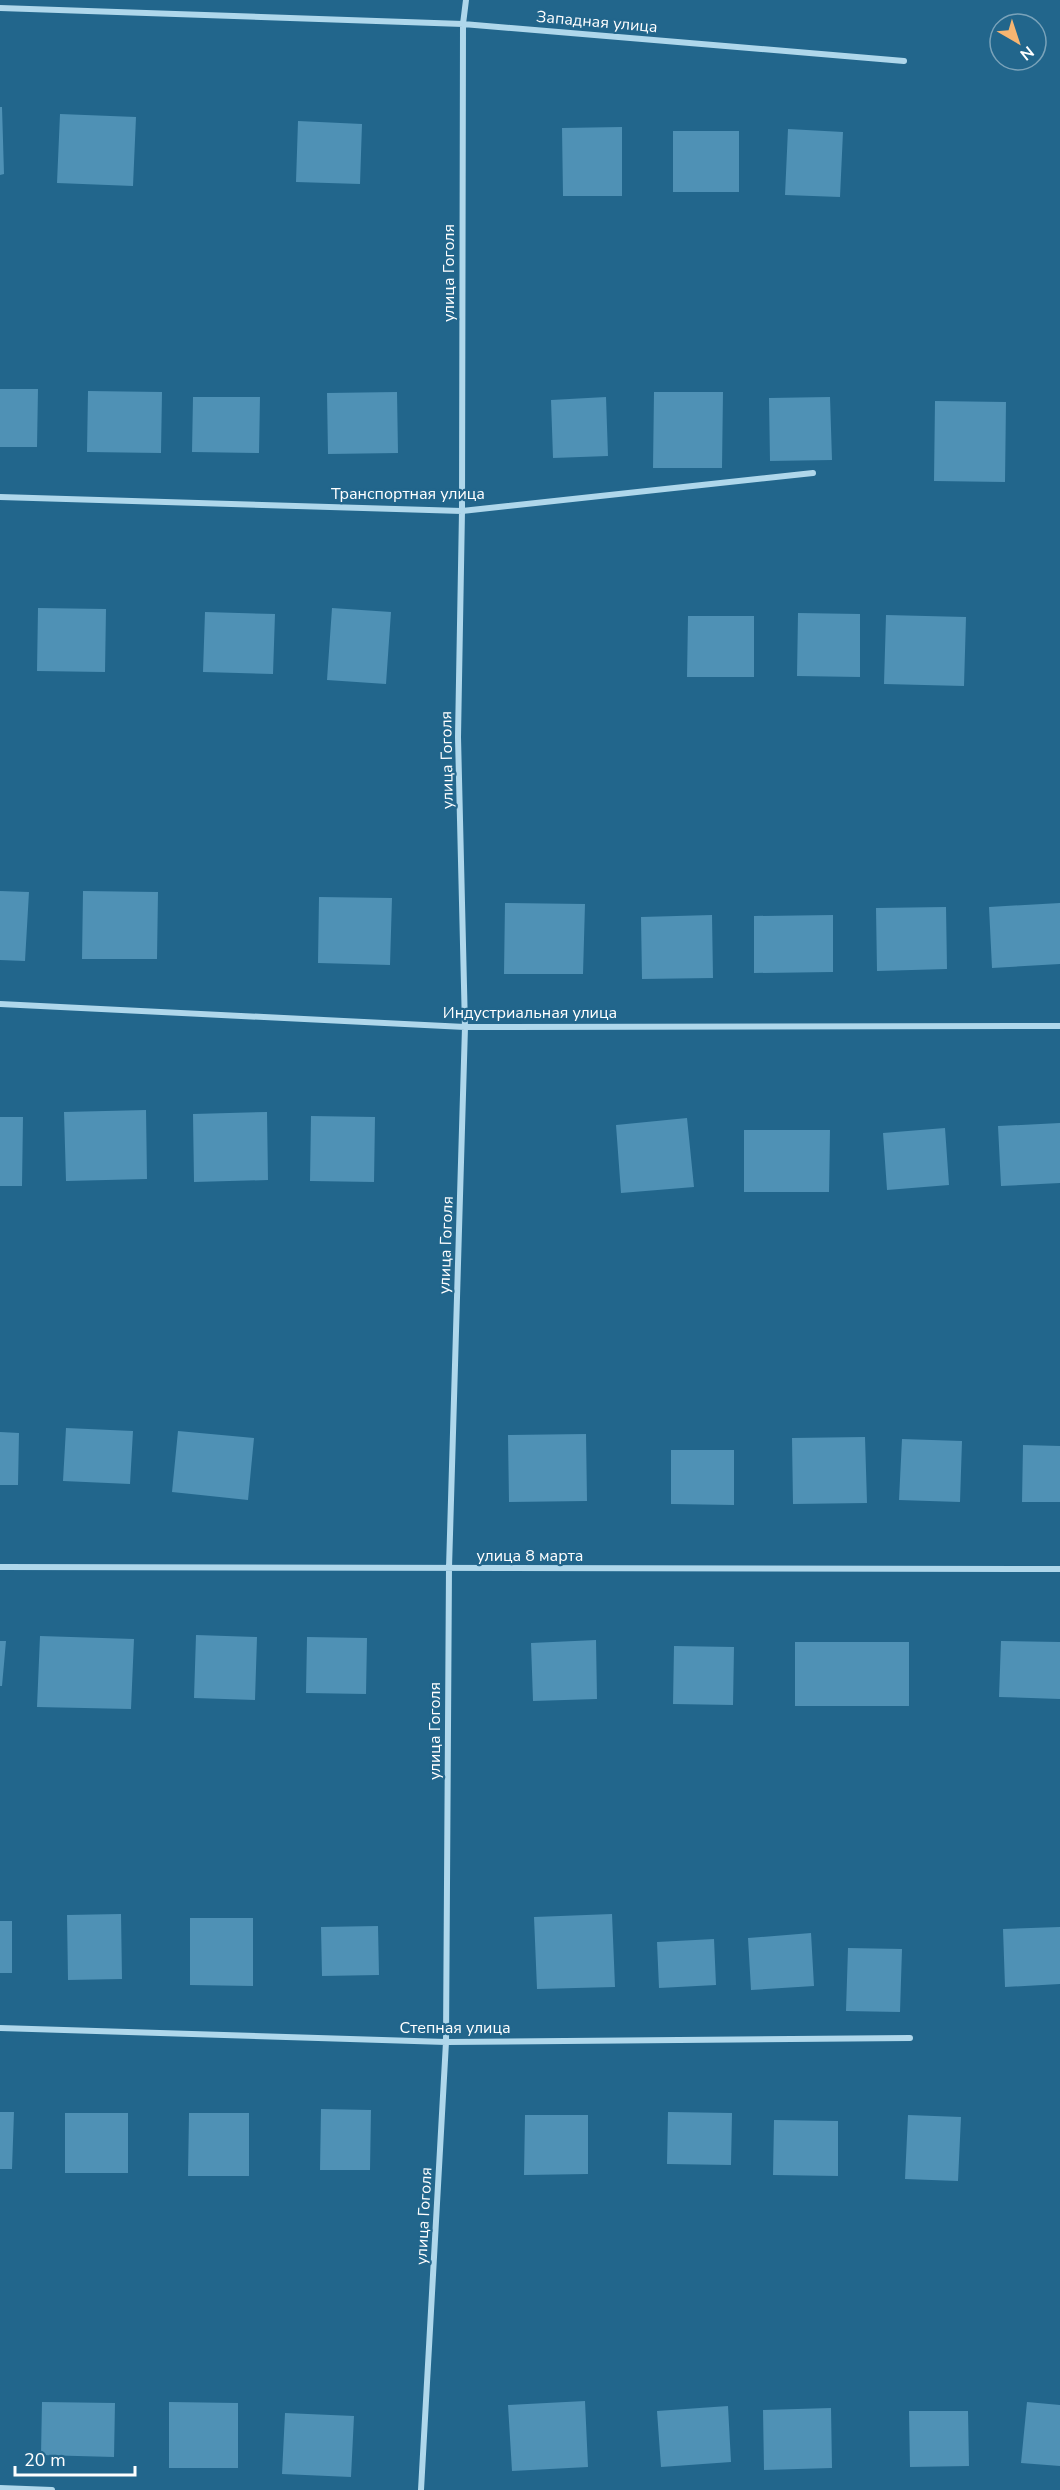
<svg xmlns="http://www.w3.org/2000/svg" width="1060" height="2490" viewBox="0 0 1060 2490" font-family="'Nunito Sans',sans-serif">
	<style>
		.building { fill: #4f91b5 }
		.lines { fill: none; stroke-linecap: round; stroke-linejoin: round }
		.minor { stroke: #afd7eb; stroke-width: 6 }
		.labels { text-anchor: middle; stroke-width: 4.5; stroke-linejoin: round; paint-order: stroke }
		.street-label { font-size: 16px; fill: #fff; stroke: #22668c }
	</style>
	<rect width="100%" height="100%" fill="#22668c"/>
	<path class="building" d="M0,107h2l2,67 -4,1z
		M60,114l76,3 -3,69 -76,-3z
		M298,121l64,3 -2,60 -64,-2z
		M622,127v69h-59l-1,-68z
		M788,129l55,3 -3,65 -55,-2z
		M673,131h66v61h-66z
		M0,389h38l-1,58h-37z
		M88,391l74,1 -1,61 -74,-1z
		M397,392l1,61 -70,1 -1,-61z
		M654,392h69l-1,76h-69z
		M193,397h67l-1,56 -67,-1z
		M606,397l2,59 -55,2 -2,-58z
		M830,397l2,63 -62,1 -1,-63z
		M935,401l71,1 -1,80 -71,-1z
		M38,608l68,1 -1,63 -68,-1z
		M332,608l59,4 -5,72 -59,-4z
		M205,612l70,2 -2,60 -70,-2z
		M798,613l62,1v63l-63,-1z
		M886,615l80,2 -2,69 -80,-2z
		M688,616h66v61h-67z
		M0,891l29,1 -4,69 -25,-1z
		M83,891l75,1 -1,67h-75z
		M319,897l73,1 -2,67 -72,-2z
		M505,903l80,1 -2,70h-79z
		M1060,903v61l-68,4 -3,-61z
		M946,907l1,62 -70,2 -1,-63z
		M712,915l1,63 -71,1 -1,-62z
		M833,915v57l-79,1v-57z
		M146,1110l1,69 -81,2 -2,-69z
		M267,1112l1,68 -74,2 -1,-68z
		M311,1116l64,1 -1,65 -64,-1z
		M0,1117h23l-1,69h-22z
		M687,1118l7,69 -73,6 -5,-68z
		M1060,1123v60l-59,3 -3,-60z
		M945,1128l4,57 -62,5 -4,-57z
		M744,1130h86l-1,62h-85z
		M66,1428l67,3 -3,53 -67,-3z
		M178,1431l76,7 -6,62 -76,-8z
		M0,1432l19,1 -1,52h-18z
		M586,1434l1,67 -78,1 -1,-67z
		M865,1437l2,66 -74,1 -1,-66z
		M902,1439l60,2 -2,61 -61,-2z
		M1023,1445l37,1v56h-38z
		M671,1450h63v55l-63,-1z
		M196,1635l61,2 -2,63 -61,-2z
		M40,1636l94,3 -3,70 -94,-2z
		M307,1637l60,1 -1,56 -60,-1z
		M596,1640l1,59 -64,2 -2,-58z
		M0,1641h6l-4,45h-2z
		M1001,1641l59,1v57l-61,-2z
		M795,1642h114v64h-114z
		M674,1646l60,1 -1,58 -60,-1z
		M121,1914l1,65 -54,1 -1,-65z
		M612,1914l3,73 -78,2 -3,-72z
		M190,1918h63v68l-63,-1z
		M0,1921h12v52h-12z
		M378,1926l1,49 -57,1 -1,-49z
		M1060,1927v57l-55,3 -2,-58z
		M811,1933l3,53 -63,4 -3,-52z
		M714,1939l2,46 -57,3 -2,-46z
		M848,1948l54,1 -2,63 -54,-1z
		M321,2109l50,1 -1,60h-50z
		M0,2112h14l-2,57h-12z
		M668,2112l64,1 -1,52 -64,-1z
		M65,2113h63v60h-63z
		M189,2113h60v63h-61z
		M525,2115h63v59l-64,1z
		M908,2115l53,2 -3,64 -53,-2z
		M774,2120l64,1v55l-65,-1z
		M585,2401l3,66 -76,4 -4,-66z
		M42,2402l73,1 -1,54 -73,-2z
		M169,2402l69,1v65h-69z
		M1027,2402l33,3v61l-39,-3z
		M728,2406l3,56 -70,5 -4,-56z
		M831,2408l1,60 -68,2 -1,-60z
		M909,2411h59l1,55 -59,1z
		M285,2413l69,3 -3,61 -69,-3z"/>
	<g class="lines">
		<path class="minor" d="M0,8l463,16 441,37
			M0,497l462,14 351,-38
			M0,1004l465,23 595,-1
			M0,1567l1060,2
			M0,2028l446,14 464,-4
			M0,2488l52,2
			M421,2490l25,-448 3,-474 16,-541 -7,-290 4,-226 1,-487 3,-24"/>
	</g>
	<g class="labels">
		<g class="street-label">
			<text transform="translate(597 21) rotate(5)" y="6">Западная улица</text>
			<text transform="translate(448 273) rotate(-90)" y="6">улица Гоголя</text>
			<text x="408" y="499">Транспортная улица</text>
			<text transform="translate(446 760) rotate(-91)" y="6">улица Гоголя</text>
			<text x="530" y="1018">Индустриальная улица</text>
			<text transform="translate(445 1245) rotate(-88)" y="6">улица Гоголя</text>
			<text x="530" y="1561">улица 8 марта</text>
			<text transform="translate(434 1731) rotate(-90)" y="6">улица Гоголя</text>
			<text x="455" y="2033">Степная улица</text>
			<text transform="translate(423 2216) rotate(-87)" y="6">улица Гоголя</text>
		</g>
	</g>
	<g transform="translate(1018 42) rotate(141)"><circle r="28" fill="#22668c" stroke="#7aa3ba" stroke-width="1.5"/>
	<path d="M0-4.5L10 22L0 15L-10 22Z" fill="#f7b571"/>
	<text y="-9" font-size="16" font-weight="bold" text-anchor="middle" fill="#ffffff">N</text>
	</g>
	<path d="M15 2466v9h120v-9" fill="none" stroke="#ffffff" stroke-width="3"/>
	<text x="24" y="2466" font-size="18" fill="#ffffff" stroke="#22668c" stroke-width="4.5" paint-order="stroke">20 m</text>
</svg>
